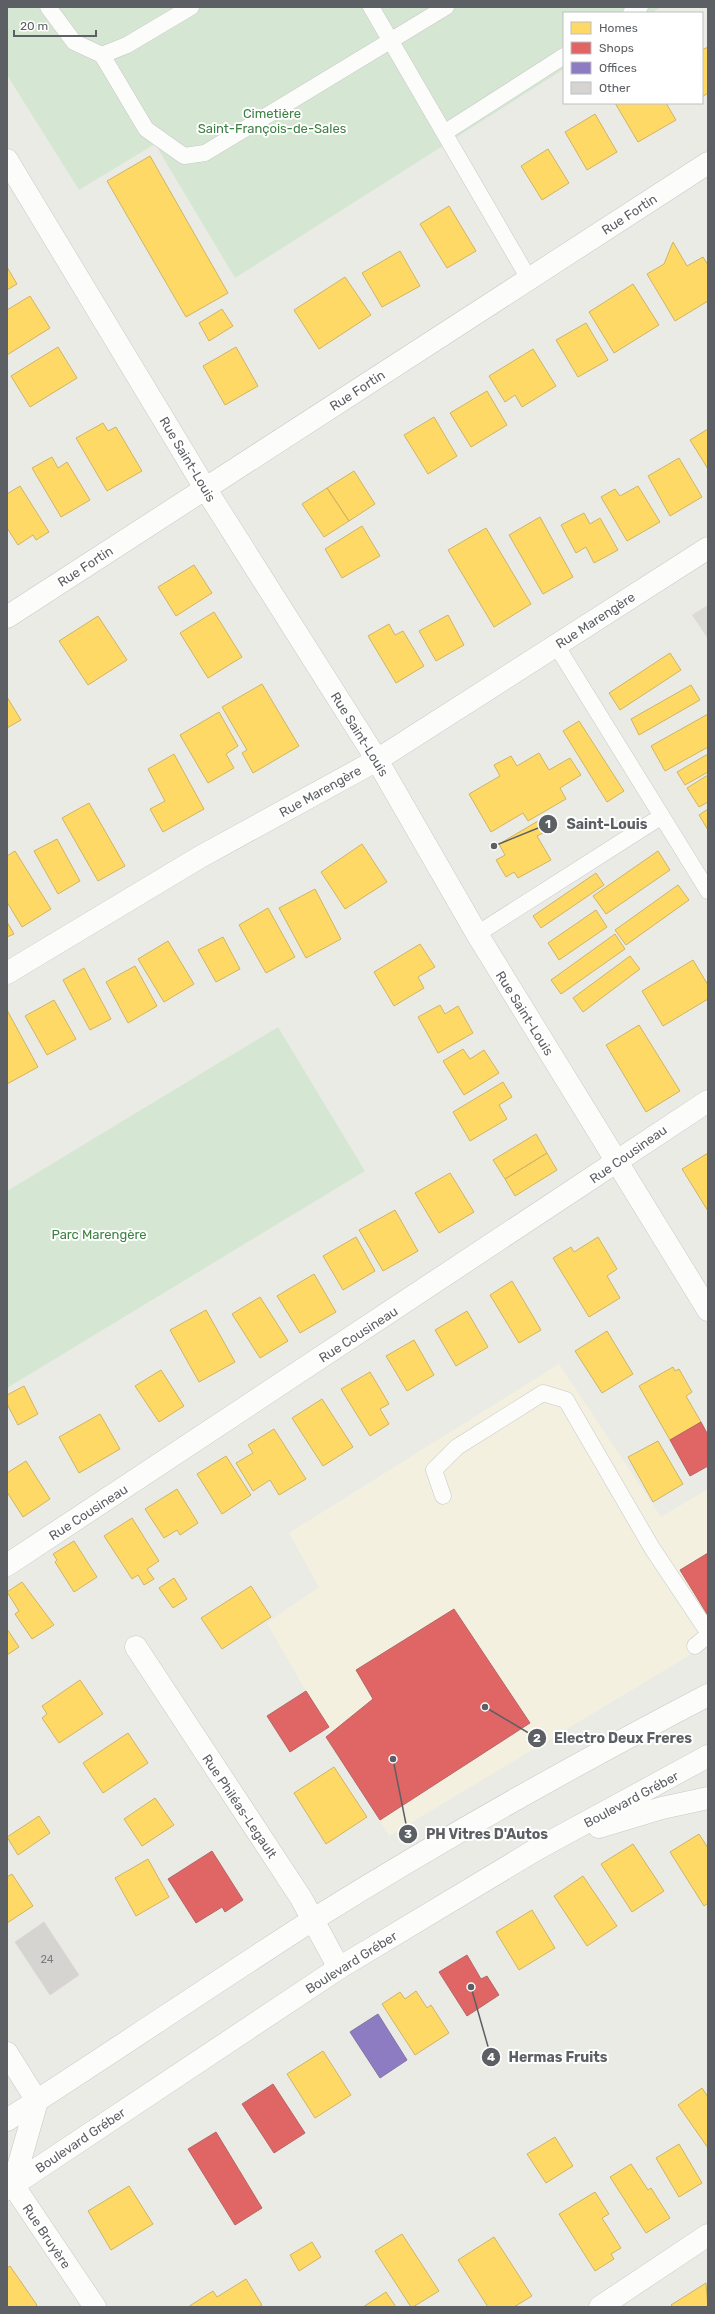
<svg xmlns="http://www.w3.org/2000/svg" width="715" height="2314" viewBox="0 0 715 2314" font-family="Rubik,sans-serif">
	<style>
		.commercial { fill: #f4f0e0 }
		.education { fill: #dbdad5 }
		.green { fill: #d5e7d3 }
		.homes { fill: #ffd966; stroke: #ceb465 }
		.shops { fill: #e06666; stroke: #b86465 }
		.offices { fill: #8e7cc3; stroke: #7f73a6 }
		.building { fill: #d5d4d1; stroke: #dad9d6 }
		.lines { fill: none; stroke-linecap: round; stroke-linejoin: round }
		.lane-casing { stroke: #c7c7c7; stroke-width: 17 }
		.street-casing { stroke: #c7c7c7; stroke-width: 23 }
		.secondary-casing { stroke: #c8c9c8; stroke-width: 23 }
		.lane { stroke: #fcfcfb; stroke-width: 16 }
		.street { stroke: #fcfcfb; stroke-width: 22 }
		.secondary { stroke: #fcfcfb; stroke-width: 22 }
		.labels { text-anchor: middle; stroke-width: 4; stroke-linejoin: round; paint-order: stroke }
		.number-label { font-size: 11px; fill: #7b7d7f }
		.park-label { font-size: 13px; fill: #3d8243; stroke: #fff }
		.street-label { font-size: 13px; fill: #5c5f63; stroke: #fff }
		.leader { fill: none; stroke: #5c5f63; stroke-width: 1.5 }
		.callout-dot { fill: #5c5f63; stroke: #fff; stroke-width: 1.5 }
		.mark-label { font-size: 12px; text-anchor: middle; font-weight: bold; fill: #fff }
		.callout-label { font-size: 14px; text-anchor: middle; font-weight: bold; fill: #5c5f63; stroke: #fff; stroke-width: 4; stroke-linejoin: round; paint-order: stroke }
	</style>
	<rect width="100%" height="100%" fill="#ebebe6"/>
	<path class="commercial" d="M559,1364l102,153 47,-28v155l-319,192 -122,-213 52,-36 -30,-54z"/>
	<path class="education" d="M708,605v34l-16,-24z"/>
	<path class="green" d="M7,7h654l-9,6h-88v56l-329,209 -80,-134 -76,46 -72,-115z
		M278,1027l87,144 -358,217v-197z"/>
	<path class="homes" d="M708,47v46l-6,4v-47z
		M615,103h51l10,17 -38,22z
		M595,114l22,38 -30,18 -22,-38z
		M548,149l21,34 -27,17 -21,-34z
		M150,156l78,137 -42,24 -79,-136z
		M449,206l27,45 -29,17 -27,-44z
		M673,242l14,24 16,-9 5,8v36l-33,20 -28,-47 17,-10z
		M400,251l20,35 -38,21 -20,-34z
		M7,267l10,17 -10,6z
		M345,277l26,38 -52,34 -25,-39z
		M633,284l26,41 -45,28 -25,-41z
		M30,296l20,32 -43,27v-45z
		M222,309l11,17 -24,15 -10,-18z
		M586,323l22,37 -30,17 -22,-37z
		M58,347l19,31 -47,29 -19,-31z
		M236,347l22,39 -33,19 -22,-39z
		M533,349l23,37 -34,21 -7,-12 -10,7 -16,-26z
		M487,391l20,34 -36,22 -21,-34z
		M434,417l23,39 -29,18 -24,-39z
		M103,423l5,8 8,-4 26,44 -35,20 -31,-53z
		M708,429v40l-18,-29z
		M52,457l6,11 9,-6 23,38 -29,17 -29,-49z
		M679,458l23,39 -32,19 -22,-40z
		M354,471l21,33 -26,17 -22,-33z
		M20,486l29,46 -13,8 -3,-5 -15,10 -11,-17v-34z
		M638,486l22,36 -33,19 -26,-44 14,-8 5,7z
		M327,488l22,33 -25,16 -22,-33z
		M584,513l6,11 10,-6 18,32 -24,13 -8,-16 -10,6 -15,-28z
		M540,517l33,60 -30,17 -34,-59z
		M362,526l18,30 -38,22 -17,-29z
		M486,528l45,76 -37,23 -46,-77z
		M194,565l18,28 -36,23 -18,-29z
		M214,612l28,45 -34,21 -28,-45z
		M448,615l16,30 -28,16 -17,-30z
		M98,616l29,44 -39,25 -29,-44z
		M389,624l6,11 8,-4 21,35 -28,17 -28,-47z
		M670,653l11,17 -61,40 -11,-17z
		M262,684l37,62 -46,27 -11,-20 5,-3 -25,-43z
		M691,685l9,15 -61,35 -8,-16z
		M7,697l14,23 -14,8z
		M219,712l19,34 -12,8 8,14 -26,15 -28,-48z
		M708,714v33l-43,24 -14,-25z
		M579,721l45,70 -17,11 -44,-71z
		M539,753l10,17 21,-12 11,17 -21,13 6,11 -38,22 -5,-8 -32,19 -22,-38 31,-18 -6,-11 17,-9 6,10z
		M174,754l30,55 -41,23 -13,-23 15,-8 -17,-32z
		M708,754v18l-23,13 -8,-13z
		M708,775v27l-9,5 -12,-19z
		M89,803l36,63 -27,15 -36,-63z
		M708,809v21l-9,-15z
		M538,821l7,11 -8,4 14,24 -33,18 -4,-6 -8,5 -10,-17 9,-5 -6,-11z
		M57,839l23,42 -22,13 -24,-43z
		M362,844l25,38 -42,27 -24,-37z
		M15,851l36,58 -29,18 -15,-25v-46z
		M658,851l12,19 -64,44 -13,-18z
		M596,873l8,12 -63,43 -8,-12z
		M678,885l11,15 -63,45 -11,-15z
		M315,889l26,50 -35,19 -27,-50z
		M268,908l27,49 -29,16 -27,-48z
		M596,910l11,17 -48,33 -11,-17z
		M7,922l7,12 -7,3z
		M615,934l10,15 -64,45 -10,-14z
		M223,937l17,32 -24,13 -18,-32z
		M168,941l26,43 -30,18 -26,-43z
		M420,944l15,23 -17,10 6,11 -30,18 -20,-34z
		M630,956l10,13 -57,43 -10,-14z
		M693,960l15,25v14l-45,27 -21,-35z
		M135,966l22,40 -29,17 -22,-41z
		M84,968l27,51 -21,11 -27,-50z
		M54,1000l22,39 -29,16 -22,-39z
		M440,1005l5,9 13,-8 15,27 -35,20 -20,-36z
		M7,1010l31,57 -31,17z
		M639,1025l41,66 -34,21 -40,-67z
		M463,1049l7,10 14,-9 15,23 -35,22 -21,-34z
		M503,1082l9,15 -13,8 8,14 -37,22 -17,-29z
		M536,1134l11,19 -42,26 -12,-19z
		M547,1153l10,17 -42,26 -10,-17z
		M708,1153v58l-26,-42z
		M450,1173l24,39 -35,21 -24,-40z
		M395,1210l23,41 -35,20 -24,-41z
		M356,1237l19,34 -32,19 -20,-34z
		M598,1237l19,32 -10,7 13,22 -31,19 -36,-59 18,-11 3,5z
		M314,1274l22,38 -36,21 -23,-37z
		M512,1281l29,49 -22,13 -29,-48z
		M260,1297l28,44 -28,17 -28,-44z
		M206,1310l29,52 -36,20 -29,-52z
		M467,1311l21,36 -32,19 -21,-36z
		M607,1331l26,43 -31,19 -27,-42z
		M414,1340l20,35 -27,16 -21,-35z
		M673,1367l2,4 4,-2 13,23 -6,4 15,26 -31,18 -31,-54z
		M161,1370l23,36 -25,16 -24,-36z
		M370,1372l19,32 -9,5 9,15 -19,12 -29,-47z
		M24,1386l14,28 -20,11 -11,-21v-9z
		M322,1399l31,48 -30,19 -31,-48z
		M100,1414l20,35 -41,24 -20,-36z
		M274,1429l32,50 -27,16 -9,-15 -17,11 -17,-28 17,-10 -5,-8z
		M658,1441l25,43 -30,18 -25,-45z
		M226,1456l25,39 -29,19 -25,-40z
		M26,1461l24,38 -27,18 -16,-25v-19z
		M177,1489l21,34 -18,12 -3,-5 -13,8 -19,-29z
		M132,1518l27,43 -12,8 7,10 -10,6 -6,-10 -6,4 -28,-43z
		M74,1541l23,36 -23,15 -19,-30 2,-2 -4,-6z
		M174,1578l13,21 -14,9 -14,-20z
		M22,1582l32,43 -22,14 -17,-25 4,-3 -12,-19z
		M251,1586l20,31 -49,32 -21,-31z
		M7,1629l12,18 -12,8z
		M80,1680l23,34 -44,29 -17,-25 5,-4 -5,-8z
		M128,1733l20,30 -45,30 -20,-30z
		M334,1767l33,50 -41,27 -32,-51z
		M155,1798l19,27 -32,21 -18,-27z
		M39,1816l11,17 -32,22 -11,-18z
		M699,1834l9,14v55l-4,3 -34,-54z
		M633,1844l31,47 -32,21 -31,-48z
		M148,1859l21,38 -33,19 -21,-38z
		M12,1874l21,32 -26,17v-46z
		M583,1876l34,50 -30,20 -33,-50z
		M532,1910l23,38 -36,22 -23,-38z
		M416,1991l11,17 4,-3 18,28 -34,22 -33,-51 18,-12 5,7z
		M323,2051l28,44 -36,23 -28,-44z
		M702,2088l6,9v51l-30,-43z
		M555,2137l18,29 -27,17 -19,-29z
		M679,2144l23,39 -23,14 -23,-39z
		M631,2164l17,26 3,-2 19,30 -24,15 -36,-56z
		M129,2186l24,38 -42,26 -23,-39z
		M595,2192l14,22 -7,4 19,30 -10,6 3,5 -19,12 -36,-57z
		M402,2234l37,57 -26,16h-2l-36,-56z
		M494,2237l38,59 -18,11h-26l-30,-47z
		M312,2242l9,15 -22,14 -9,-16z
		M10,2266l27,39 -3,2h-27v-39z
		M246,2279l16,26 -4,2h-70l25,-16 4,6z
		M706,2283l2,24h-35l-2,-2z
		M386,2292l10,15h-33z"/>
	<path class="shops" d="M701,1422l7,13v31l-18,10 -20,-36z
		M708,1553v61h-1l-27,-44z
		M454,1609l76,114 -150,97 -54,-83 47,-38 -17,-29z
		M306,1691l23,36 -39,25 -23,-36z
		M212,1851l31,49 -18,12 -3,-5 -26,16 -28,-44z
		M467,1955l14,24 6,-3 12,19 -32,21 -28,-44z
		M273,2084l32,49 -31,20 -32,-49z
		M216,2132l46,76 -27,17 -47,-76z"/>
	<path class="offices" d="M378,2014l29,46 -27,18 -30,-46z"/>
	<path class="building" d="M44,1922l35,53 -29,20 -35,-53z"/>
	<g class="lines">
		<g class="lane-casing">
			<path id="lane" d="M48,7l26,35 28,13 25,-10 64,-38
				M371,7l158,272
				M631,13l9,-6
				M102,55l44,74 38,27 21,-3 241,-146
				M444,133l120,-77
				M556,645l152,246
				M477,934l185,-118
				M443,1496l-9,-26 23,-23 86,-54 23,7 86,148 56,84
				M695,1646l13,-11"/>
		</g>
		<g class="street-casing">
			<path id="street" d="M7,617l701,-454
				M7,973l193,-116 177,-97 331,-212
				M7,1565l701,-464
				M136,1647l165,251 38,70
				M7,2053l30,48 -24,84 82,122
				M600,2307l108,-72"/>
		</g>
		<g class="secondary-casing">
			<path id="secondary" d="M7,160l198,328 172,272 100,174 231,376
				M599,1827l63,-19 46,-10
				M7,2120c103,-66 204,-135 307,-201 128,-80 260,-154 394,-224
				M7,2189l332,-221 198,-119 171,-93"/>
		</g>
		<use href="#lane" class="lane"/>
		<use href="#street" class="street"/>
		<use href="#secondary" class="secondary"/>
	</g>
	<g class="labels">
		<g class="number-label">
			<text x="47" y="1963">24</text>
		</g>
		<g class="park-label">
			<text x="272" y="118">Cimetière<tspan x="272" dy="15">Saint-François-de-Sales</tspan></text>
			<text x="99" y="1239">Parc Marengère</text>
		</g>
		<g class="street-label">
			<text transform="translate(629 214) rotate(-33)" y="5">Rue Fortin</text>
			<text transform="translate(357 390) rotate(-33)" y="5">Rue Fortin</text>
			<text transform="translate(188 459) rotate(59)" y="5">Rue Saint-Louis</text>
			<text transform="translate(85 566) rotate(-33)" y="5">Rue Fortin</text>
			<text transform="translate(595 620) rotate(-33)" y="5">Rue Marengère</text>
			<text transform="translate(360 734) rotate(58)" y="5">Rue Saint-Louis</text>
			<text transform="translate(320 791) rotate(-29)" y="5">Rue Marengère</text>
			<text transform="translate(525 1013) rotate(58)" y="5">Rue Saint-Louis</text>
			<text transform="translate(628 1154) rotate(-35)" y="5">Rue Cousineau</text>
			<text transform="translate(358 1334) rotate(-33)" y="5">Rue Cousineau</text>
			<text transform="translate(88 1512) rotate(-33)" y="5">Rue Cousineau</text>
			<text transform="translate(631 1799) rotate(-28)" y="5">Boulevard Gréber</text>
			<text transform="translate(240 1806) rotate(56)" y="5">Rue Philéas-Legault</text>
			<text transform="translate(351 1962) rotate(-32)" y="5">Boulevard Gréber</text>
			<text transform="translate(80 2140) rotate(-34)" y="5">Boulevard Gréber</text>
			<text transform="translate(47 2236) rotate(56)" y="5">Rue Bruyère</text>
		</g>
	</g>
	<path class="leader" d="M494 846L548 824M485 1707L537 1738M393 1759L408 1834M471 1987L491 2057"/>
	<g class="callout-dot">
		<circle cx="494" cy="846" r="4"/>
		<circle cx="485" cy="1707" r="4"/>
		<circle cx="393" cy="1759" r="4"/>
		<circle cx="471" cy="1987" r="4"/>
		<circle cx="548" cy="824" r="10"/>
		<circle cx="537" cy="1738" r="10"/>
		<circle cx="408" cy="1834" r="10"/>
		<circle cx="491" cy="2057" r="10"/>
	</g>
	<g class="mark-label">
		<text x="548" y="828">1</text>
		<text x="537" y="1742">2</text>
		<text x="408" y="1838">3</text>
		<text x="491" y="2061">4</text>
	</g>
	<g class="callout-label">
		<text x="607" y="829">Saint-Louis</text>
		<text x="623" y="1743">Electro Deux Freres</text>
		<text x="487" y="1839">PH Vitres D'Autos</text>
		<text x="558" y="2062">Hermas Fruits</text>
	</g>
	<rect width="715" height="2314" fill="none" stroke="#5c5f63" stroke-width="16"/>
	<rect x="563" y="12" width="140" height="92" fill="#ffffff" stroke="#bebfc1"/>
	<rect x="571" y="22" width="20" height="12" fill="#ffd966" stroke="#bebfc1"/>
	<text x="599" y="32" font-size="12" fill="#5c5f63">Homes</text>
	<rect x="571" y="42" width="20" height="12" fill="#e06666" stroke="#bebfc1"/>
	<text x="599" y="52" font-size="12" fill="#5c5f63">Shops</text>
	<rect x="571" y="62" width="20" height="12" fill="#8e7cc3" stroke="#bebfc1"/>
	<text x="599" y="72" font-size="12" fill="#5c5f63">Offices</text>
	<rect x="571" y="82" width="20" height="12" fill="#d5d4d1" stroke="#bebfc1"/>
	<text x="599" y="92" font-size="12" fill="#5c5f63">Other</text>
	<path d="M14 30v6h82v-6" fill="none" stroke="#5c5f63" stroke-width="2"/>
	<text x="20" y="30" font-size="12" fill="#5c5f63" stroke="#ffffff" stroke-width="3" paint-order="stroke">20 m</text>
</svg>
